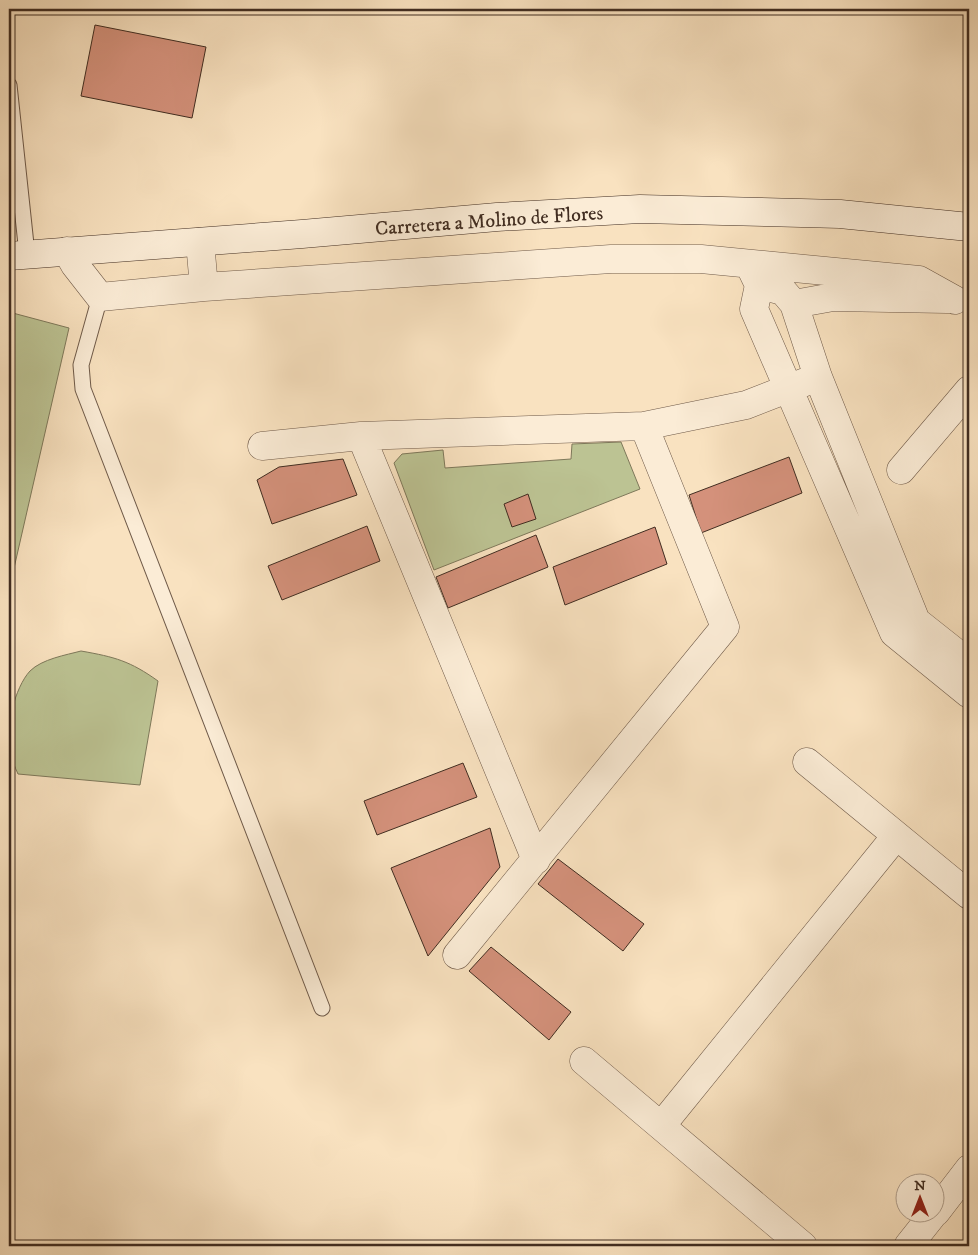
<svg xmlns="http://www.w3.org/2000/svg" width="978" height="1255" viewBox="0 0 978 1255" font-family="'IM FELL DW Pica',serif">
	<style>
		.green { fill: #bcc393; stroke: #7e785a }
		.building { fill: #d4917b; stroke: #412d21 }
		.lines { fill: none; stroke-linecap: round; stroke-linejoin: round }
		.service-casing { stroke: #6f5a49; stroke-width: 17 }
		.minor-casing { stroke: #6f5a49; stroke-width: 29 }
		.secondary-casing { stroke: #412d21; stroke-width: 29 }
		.service { stroke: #fbecd6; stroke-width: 15 }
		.minor { stroke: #fbecd6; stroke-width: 28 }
		.secondary { stroke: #fbecd6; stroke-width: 28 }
		.labels { text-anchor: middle; stroke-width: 4; stroke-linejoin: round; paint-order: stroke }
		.street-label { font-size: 20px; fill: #412d21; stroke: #fbecd6 }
	</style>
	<rect width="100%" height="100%" fill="#f9e2c0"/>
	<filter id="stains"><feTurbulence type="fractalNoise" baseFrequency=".004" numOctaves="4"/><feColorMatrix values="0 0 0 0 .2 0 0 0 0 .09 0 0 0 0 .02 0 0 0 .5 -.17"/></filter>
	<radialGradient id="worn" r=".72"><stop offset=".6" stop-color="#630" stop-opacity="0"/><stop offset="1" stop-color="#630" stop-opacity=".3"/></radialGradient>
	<path class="green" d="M9,312l60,16 -60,262z
		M621,442l19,47 -206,81 -40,-107 8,-9 41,-4 2,18 126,-9 1,-15z
		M81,651c34,6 49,10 77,30l-18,104 -122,-11c-3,-7 -7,-15 -8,-22 -6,-22 5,-65 20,-81 12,-12 36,-16 51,-20z"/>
	<path class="building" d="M95,25l111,22 -14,71 -111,-22z
		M789,457l13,36 -101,40 -12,-38z
		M343,459l14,36 -85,29 -15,-44 22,-13z
		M528,494l8,25 -24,8 -8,-23z
		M367,526l13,35 -98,39 -14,-34z
		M655,527l12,37 -102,41 -12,-38z
		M536,535l12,32 -100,41 -12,-31z
		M463,763l14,34 -100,38 -13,-34z
		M490,828l10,39 -72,89 -37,-88z
		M558,859l86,65 -21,27 -85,-67z
		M491,947l80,65 -22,28 -80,-69z"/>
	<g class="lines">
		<g class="service-casing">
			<path id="service" d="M9,85l18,169
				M100,297l-19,68 2,24 239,619"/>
		</g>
		<g class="minor-casing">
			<path id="minor" d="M200,242l4,45
				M67,251l8,14 25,32 104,-10 407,-28h90l218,21 36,20
				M749,264l10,21 -5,24 140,324 75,61
				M759,285l24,6 11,13 24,73 98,244 53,42
				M794,304l39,-7 114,2
				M361,436l175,424
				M262,446l99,-10 283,-10 102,-21 72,-28
				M901,470l68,-80
				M807,762l162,133
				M457,955l268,-328 -81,-201
				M584,1061l219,185
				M661,1126l235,-290
				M936,1212l33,-43
				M908,1246l27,-34"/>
		</g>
		<g class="secondary-casing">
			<path id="secondary" d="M9,256l293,-22 195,-17 143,-8 200,5 129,13"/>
		</g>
		<use href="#service" class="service"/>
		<use href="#minor" class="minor"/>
		<use href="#secondary" class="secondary"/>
	</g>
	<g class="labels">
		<g class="street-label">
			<text transform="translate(489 220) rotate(-4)" y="7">Carretera a Molino de Flores</text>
		</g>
	</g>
	<rect width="978" height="1255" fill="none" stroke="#f9e2c0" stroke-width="30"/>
	<rect x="10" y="10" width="958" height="1235" fill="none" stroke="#412d21" stroke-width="2.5"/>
	<rect x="15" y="15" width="948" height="1225" fill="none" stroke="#412d21"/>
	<g transform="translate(920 1198)"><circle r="24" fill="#fbecd6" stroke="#b1a08e"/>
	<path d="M0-4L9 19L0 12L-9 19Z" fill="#8f2418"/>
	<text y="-8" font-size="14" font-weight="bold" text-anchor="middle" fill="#412d21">N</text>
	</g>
	<rect width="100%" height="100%" filter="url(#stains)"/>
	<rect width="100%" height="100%" fill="url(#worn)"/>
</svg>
